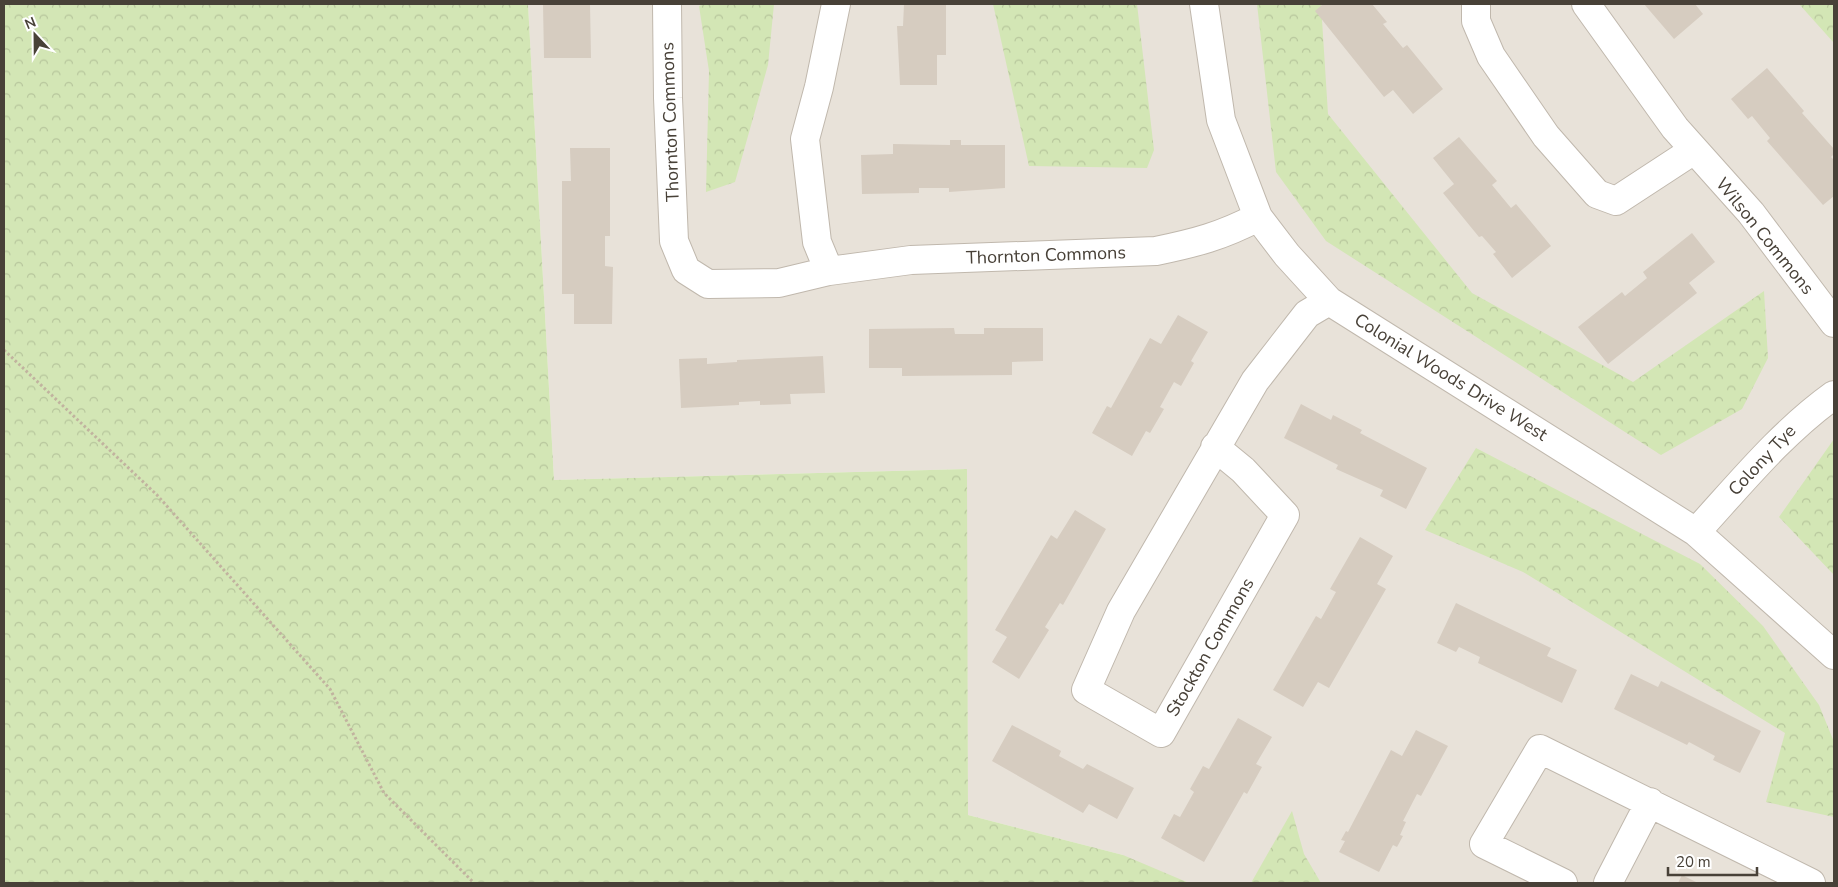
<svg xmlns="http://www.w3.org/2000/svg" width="1838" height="887" viewBox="0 0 1838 887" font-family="'Nunito Sans',sans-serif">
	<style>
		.residential { fill: #e8e2d9 }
		.forest { fill: url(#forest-crowns) }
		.building { fill: #d6ccc0 }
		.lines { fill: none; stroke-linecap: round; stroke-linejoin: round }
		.minor-casing { stroke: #c0b8ad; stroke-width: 30 }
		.path { stroke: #c1b39f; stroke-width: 3; stroke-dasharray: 2.5 2.5; stroke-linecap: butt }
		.minor { stroke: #fff; stroke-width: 28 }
		.labels { text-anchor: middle; stroke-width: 5; stroke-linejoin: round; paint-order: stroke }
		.street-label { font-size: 18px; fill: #484138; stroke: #fff }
	</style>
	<defs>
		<pattern id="forest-crowns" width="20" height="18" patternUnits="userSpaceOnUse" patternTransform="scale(1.25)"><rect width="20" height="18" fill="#d3e6b5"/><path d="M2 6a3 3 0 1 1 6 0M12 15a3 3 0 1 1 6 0" fill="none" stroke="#b7c69c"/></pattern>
	</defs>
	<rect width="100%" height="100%" fill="#f4f1ea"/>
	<path class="residential" d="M528,4h1306v879h-702l-9,-28 -155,-40 -2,-346 -412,11z"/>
	<path class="forest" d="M4,4h524l26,476 413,-11 1,346 155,40 66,28h-1185z
		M704,4h70l-6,61 -33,117 -29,10 3,-121 -10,-65z
		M993,4h144l17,146 -7,18 -118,-2z
		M1257,4h64l7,110 144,179 161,89 131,-91 4,67 -26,51 -81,46 -335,-214 -50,-69z
		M1799,4h35v39z
		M1834,439v136l-55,-58z
		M1476,448l224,116 63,62 56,79 15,37v75l-68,-15 19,-69 -262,-161 -98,-42z
		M1292,811l12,43 17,29h-70z"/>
	<path class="building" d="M543,4h47l1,54h-47z
		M904,4h42v51h-9v30h-37l-3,-59h6z
		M1323,4h49l15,18 -4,2 20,24 4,-3 36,44 -30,25 -20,-24 -9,7 -69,-86z
		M1644,4h51l8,10 -29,25z
		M1767,68l37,43 -2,2 32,36v5l-3,3 3,3v36l-11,9 -56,-64 3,-3 -18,-22 -4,3 -17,-20z
		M1459,137l38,44 -5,4 19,23 5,-4 35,42 -39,32 -19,-24 3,-2 -14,-16 -3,1 -36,-44 11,-9 -21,-26z
		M950,140h11v5h44v43l-56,4v-4h-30v5l-57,1 -1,-39 32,-1v-10l57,1z
		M570,148h40v88h-5v30l8,1 -1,57h-38v-30h-12v-113h9z
		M1692,233l23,29 -26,21 8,10 -89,71 -30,-37 44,-35 3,4 22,-18 -4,-6z
		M1178,315l30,17 -17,29 3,2 -13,23 -7,-4 -14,25 4,2 -14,24 -4,-2 -14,25 -40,-23 15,-27 4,2 39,-70 11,6z
		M954,328l1,6h29v-6h59v33l-31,1v13l-110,1v-8h-33v-39z
		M823,356l2,37 -35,1 1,10 -31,1v-4l-21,1v3l-58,3 -2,-49 28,-1v6l30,-2v-2z
		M1301,404l30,16 2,-5 29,15 -2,3 67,35 -21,41 -26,-13 3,-6 -47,-21 2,-4 -54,-27z
		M1075,510l31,19 -43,76 -3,-2 -15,24 4,3 -30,49 -27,-17 15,-25 -12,-7 56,-95 6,4z
		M1360,537l33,19 -16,28 9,5 -57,99 -11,-6 -15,25 -30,-17 43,-74 5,3 15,-27 -6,-3z
		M1456,603l95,45 -4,8 30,14 -15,33 -84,-40 2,-6 -21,-10 -3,5 -19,-9z
		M1631,674l27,13 3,-6 100,50 -21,42 -27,-13 2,-4 -26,-14 -2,3 -73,-36z
		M1238,718l34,19 -16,27 6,3 -15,27 -3,-2 -40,70 -43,-24 13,-24 6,3 14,-25 -4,-3 13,-23 6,3z
		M1012,725l49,26 -2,5 24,13 4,-5 47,24 -17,31 -28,-15 -6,9 -91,-52z
		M1416,730l32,16 -27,50 -4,-2 -14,27 3,1 -6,13 3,1 -6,11 -4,-2 -14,27 -40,-20 6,-11 -4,-1 5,-9 2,1 43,-82 11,6z
		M1682,875l16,8h-20z"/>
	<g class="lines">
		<g class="minor-casing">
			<path id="minor" d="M667,4l1,94 6,143 12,29 22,14 71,-1 50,-12 82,-11 245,-9c39,-8 66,-15 102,-34
				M1204,4l17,116 37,97 29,38 42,46 367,231 138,123
				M1476,4v17l15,35 55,80 51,58 19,7 78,-51
				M1586,4l89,124 76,85 83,110
				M829,271l-12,-29 -12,-103 14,-52 17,-83
				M1215,447l28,23 42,45 -124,218 -75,-43 35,-79 134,-230 52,-67 22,-13
				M1696,532c44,-48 85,-99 138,-137
				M1563,883l-79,-39 56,-95 271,134
				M1608,883l42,-81"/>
		</g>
		<path class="path" d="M4,350l153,145 173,194 54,104 90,90"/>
		<use href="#minor" class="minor"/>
	</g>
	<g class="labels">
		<g class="street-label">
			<text transform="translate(670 122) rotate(-92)" y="6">Thornton Commons</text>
			<text transform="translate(1765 236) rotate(51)" y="6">Wilson Commons</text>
			<text transform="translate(1046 255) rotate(-2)" y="6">Thornton Commons</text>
			<text transform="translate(1451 377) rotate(32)" y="6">Colonial Woods Drive West</text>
			<text transform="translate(1762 460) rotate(-47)" y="6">Colony Tye</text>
			<text transform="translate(1210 647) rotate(-60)" y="6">Stockton Commons</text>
		</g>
	</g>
	<rect width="1838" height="887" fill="none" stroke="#484138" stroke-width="10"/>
	<g transform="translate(35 35) rotate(338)" stroke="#ffffff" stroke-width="4" paint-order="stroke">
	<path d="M0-4L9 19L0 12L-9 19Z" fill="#484138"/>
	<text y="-8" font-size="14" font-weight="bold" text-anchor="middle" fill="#484138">N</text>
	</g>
	<path d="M1668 867v8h89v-8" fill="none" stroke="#484138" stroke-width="2.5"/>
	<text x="1676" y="867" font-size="15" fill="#484138" stroke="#ffffff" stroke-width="4" paint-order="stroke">20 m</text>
</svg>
